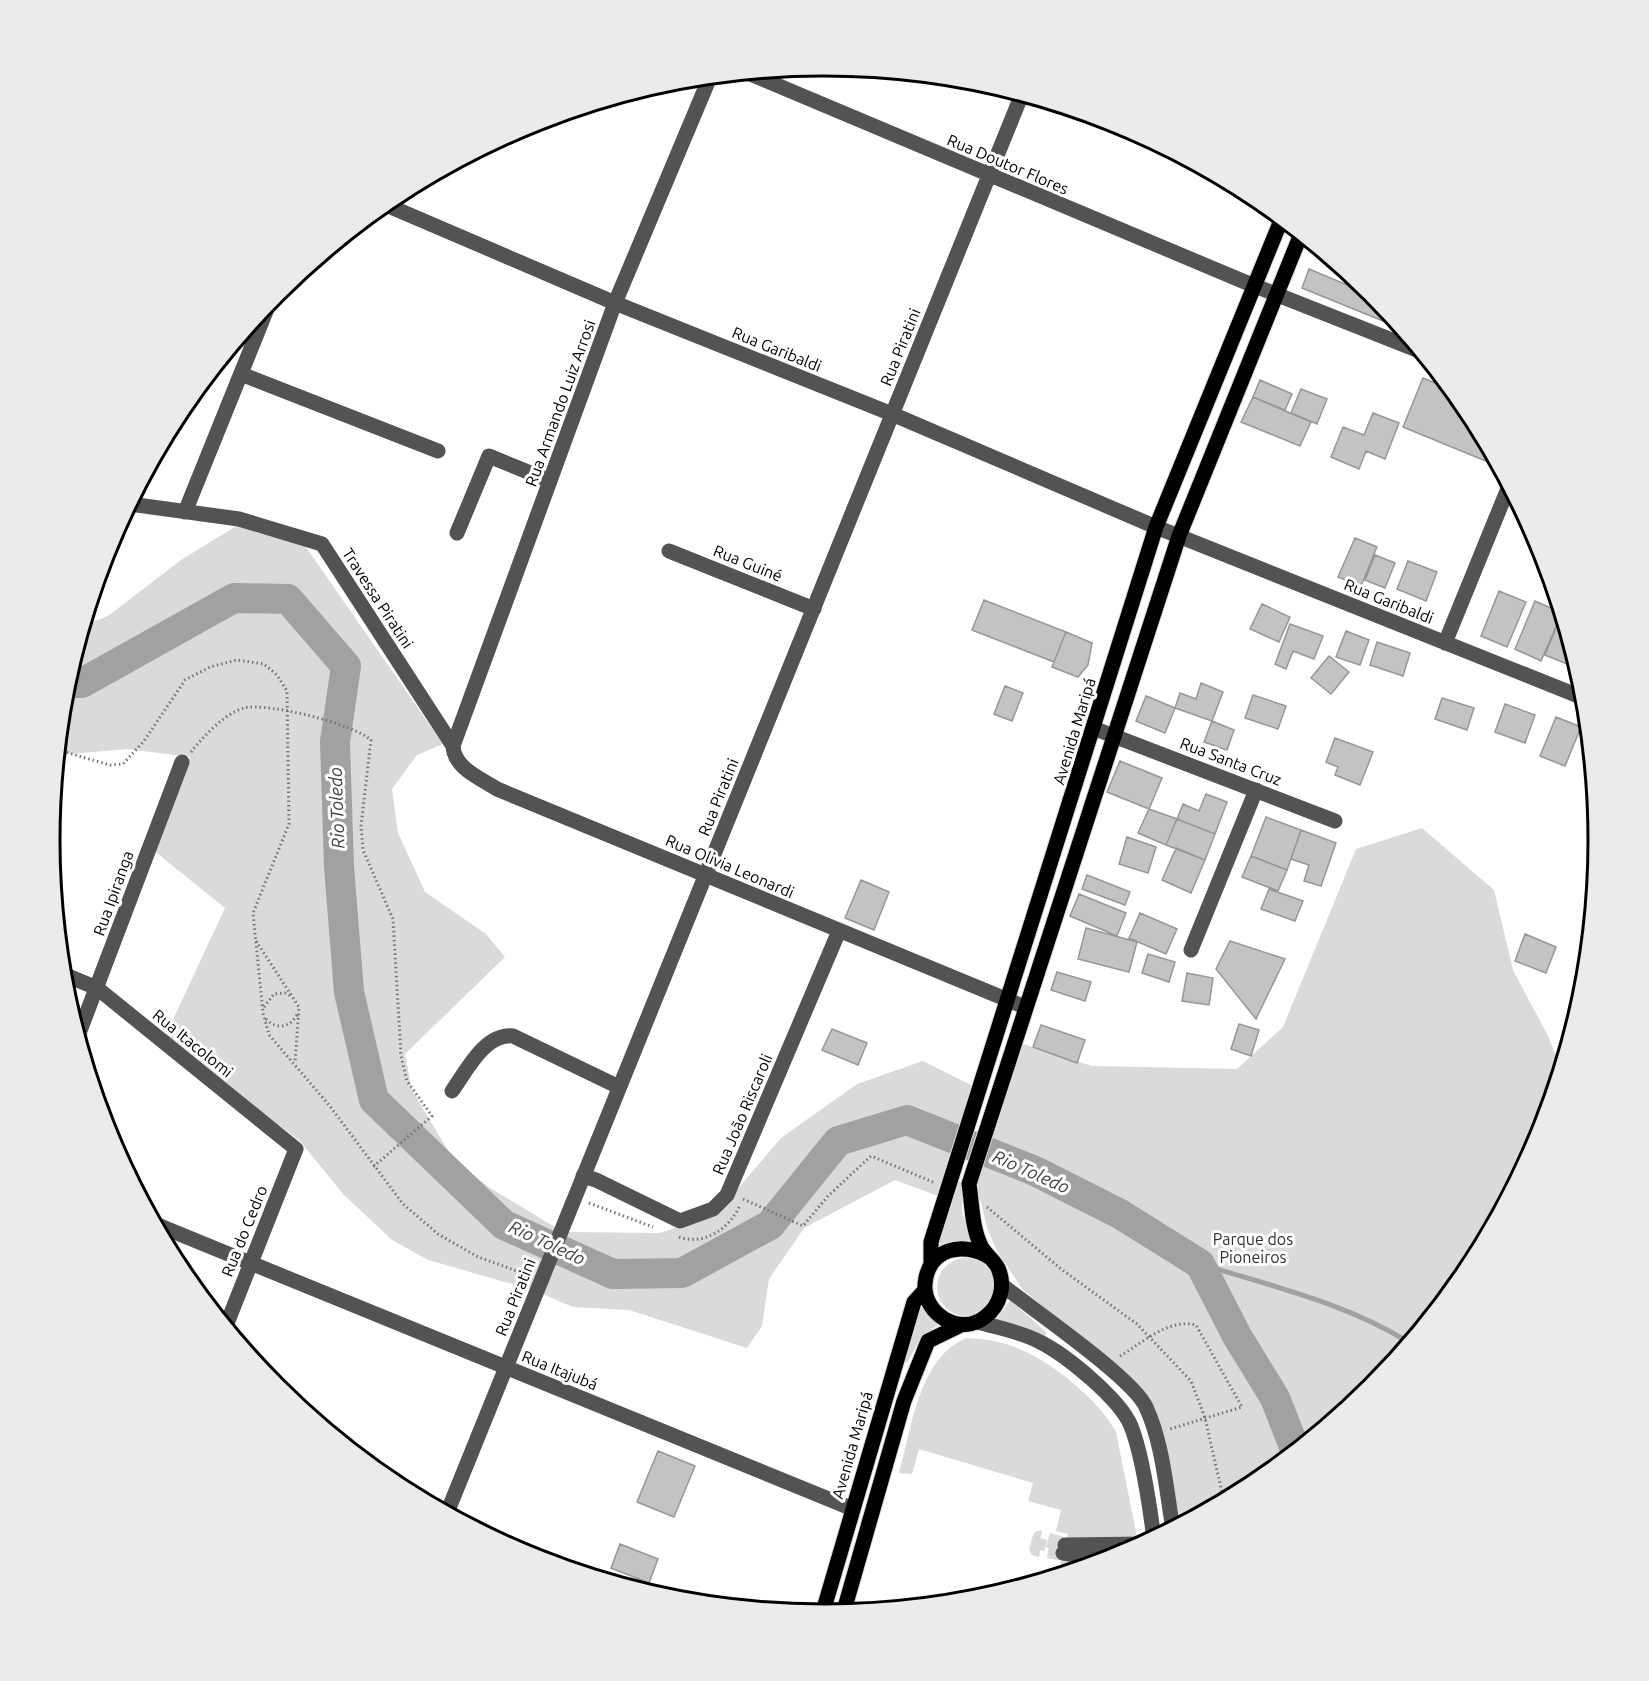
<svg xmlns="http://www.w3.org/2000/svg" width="1649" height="1681" viewBox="0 0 1649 1681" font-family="Ubuntu,sans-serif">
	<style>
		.green { fill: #dadada }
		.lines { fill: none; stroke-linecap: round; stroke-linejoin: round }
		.stream { stroke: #a1a1a1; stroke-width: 5 }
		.river { stroke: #a1a1a1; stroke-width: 30 }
		.building { fill: #c3c3c3; stroke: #979797; stroke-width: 1.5 }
		.minor-tunnel { stroke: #d9d9d9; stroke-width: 15; stroke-dasharray: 15 8; stroke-linecap: butt }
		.major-casing { stroke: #dbdbdb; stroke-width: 17 }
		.path { stroke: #757575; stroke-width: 3; stroke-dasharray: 1.5 3; stroke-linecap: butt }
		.minor { stroke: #535353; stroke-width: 15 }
		.major { stroke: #000; stroke-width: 15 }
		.labels { text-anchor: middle; stroke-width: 6; stroke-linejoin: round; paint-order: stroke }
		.street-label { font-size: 16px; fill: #000; stroke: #fff }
		.park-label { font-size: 16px; fill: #313131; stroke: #fff }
		.water-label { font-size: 18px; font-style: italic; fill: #424242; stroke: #fff }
		.rim { fill: none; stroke: #000; stroke-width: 3 }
	</style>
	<rect width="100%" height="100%" fill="#fff"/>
	<path class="green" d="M238,525l63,15 142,204 -26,11 -25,34 6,44 27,59 61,42 19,23 -100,97 7,36 41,69 37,29 68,41 -25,61 -105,-30 -36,-20 -49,-46 -43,-53 -136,-102 61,-131 -72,-58 37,-93 -62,-8 -59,5 -11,-3 6,-62 20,-64 24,-9 73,-56z
		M1422,828l72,62 19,80 35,66 13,33 -21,68 -71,134 -97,118 -117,96 -74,40 -25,-114 -6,-13 -128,-109 -26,-40 -9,-21 -6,-26 -12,-18 45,-143 78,25 145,3 46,-42 73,-178z
		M923,1061l52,26 -34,110 -46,-17 -91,48 -35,51 -7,47 -15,22 -118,-38 -56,-3 -33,-14 25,-61 94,1 23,-7 47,-27 52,-61 76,-54z
		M957,1181l5,2v28l11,33 -38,10z
		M937 1287a29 29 0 1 1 58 0a29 29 0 1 1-58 0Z
		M921,1300l20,23 -19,13 -15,27 -5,-2z
		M1010,1300l37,33 -3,4 -48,-17z
		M967,1338c14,1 28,2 42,7 36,11 89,53 107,87l23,115 -18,10 -64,19 11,-42 -12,-3 5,-21 -33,-9 5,-18 -114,-34 -7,25 -13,-1c13,-45 20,-117 68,-135z"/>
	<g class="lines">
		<path class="stream" d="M1200,1264c72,22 146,39 210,79"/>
		<path class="river" d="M66,683h16l152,-85 54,1 58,67 -11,76 4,125 10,125 25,108 130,125 109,49 69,-1 88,-48 68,-84 69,-21 128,51 85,43 80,50 37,72 38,62 21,54"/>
	</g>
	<path class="building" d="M1309,269l67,28 15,18 -3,8 -86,-35z
		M1423,378l29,12 17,20 26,48 -2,6 -90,-37z
		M1260,380l32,14 -7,16 -32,-13z
		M1301,389l26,10 -10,25 -26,-11z
		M1253,397l58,25 -11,24 -59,-24z
		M1373,413l26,10 -14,36 -19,-8 -7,18 -28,-12 12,-30 21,8z
		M1355,538l22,9 -16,39 -23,-9z
		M1375,555l20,8 -10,25 -20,-8z
		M1408,561l29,11 -11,29 -29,-12z
		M1499,591l27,11 -19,45 -26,-11z
		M984,600l82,32 -12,30 -82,-32z
		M1535,601l27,12 -21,48 -26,-12z
		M1262,604l28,13 -11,25 -29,-13z
		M1558,623l7,3 8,24 -6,14 -22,-9z
		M1290,624l33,12 -9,23 -21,-8 -7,18 -11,-5z
		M1346,631l23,9 -9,25 -24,-8z
		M1066,632l26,11 -4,22 -10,12 -26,-10z
		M1377,642l33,11 -7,23 -33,-11z
		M1329,656l20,16 -18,22 -20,-16z
		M1201,683l22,9 -11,29 -37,-13 5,-15 16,6z
		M1005,686l18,7 -11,28 -18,-7z
		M1253,695l33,11 -8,23 -33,-11z
		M1146,696l29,12 -10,25 -29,-12z
		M1442,698l32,10 -7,22 -32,-11z
		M1505,704l30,11 -10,28 -30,-11z
		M1556,717l25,10 -16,39 -25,-10z
		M1212,721l22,9 -7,20 -23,-8z
		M1335,738l38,14 -13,33 -25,-10 3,-8 -12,-5z
		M1120,761l42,17 -13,31 -42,-17z
		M1206,794l21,8 -12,32 -38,-15 6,-15 16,7z
		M1149,809l28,10 -11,26 -28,-12z
		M1266,817l35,13 -14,40 -36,-14z
		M1177,819l38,15 -10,26 -39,-15z
		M1301,830l35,13 -15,43 -17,-5 5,-16 -18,-6z
		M1127,837l29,10 -8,26 -29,-9z
		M1176,848l29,12 -14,33 -29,-13z
		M1251,856l36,14 -9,21 -36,-14z
		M1087,875l43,17 -5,13 -43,-16z
		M861,880l28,12 -15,38 -29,-12z
		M1269,889l34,12 -8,20 -34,-12z
		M1079,894l47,19 -9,23 -47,-20z
		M1140,913l37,16 -11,25 -37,-16z
		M1086,928l51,14 -8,30 -51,-13z
		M1525,934l31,13 -10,26 -31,-12z
		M1230,941l55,18 -29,60 -40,-50z
		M1148,954l27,8 -6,20 -27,-9z
		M1057,972l34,10 -6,19 -34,-11z
		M1187,973l26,5 -4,27 -27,-4z
		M1239,1024l20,6 -8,26 -20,-7z
		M1041,1025l44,15 -8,23 -44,-16z
		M832,1029l35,14 -9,22 -36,-15z
		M658,1451l37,15 -21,51 -37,-15z
		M620,1544l38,15 -9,24 -38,-15z"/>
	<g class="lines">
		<path class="minor-tunnel" d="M1063,1553l-26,-4 3,-11 25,7"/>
		<g class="major-casing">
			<path id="major" d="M989,1257c-26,-16 -61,-9 -64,27 -2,30 35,53 60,33 15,-11 21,-31 13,-49 -4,-8 -13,-14 -17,-22 -9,-18 -9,-42 -12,-62l210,-648 122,-302
				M931,1264v-22l225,-715 126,-309
				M843,1614l61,-213 24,-60 33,-16
				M822,1615l92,-313 11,-12"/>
		</g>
		<path class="path" d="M58,750l52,15 13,-1 21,-23 41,-61 25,-13 27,-7 27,4 13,11 10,16 2,133 -36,89 10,100 6,22 60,70 74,99 35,30 40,23 50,18
			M191,752c12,-15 34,-39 53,-44 23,-6 110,16 127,32l-10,86 2,24 30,69 8,137 6,25 25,35 -59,51
			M256,941l43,66 -4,56
			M264,1007l10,-13 11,-1 6,3
			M266,1019c12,12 25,8 32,-6
			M743,1199l60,27 25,-30 43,-40 64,27
			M589,1203l64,24
			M987,1207l74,62 76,55 54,57 14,37 19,83
			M679,1237c26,9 51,-9 61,-32
			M1120,1356c22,-13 49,-38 76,-31l46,82 -72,22"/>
		<path class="minor" d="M748,73l497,209 177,70
			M710,77l-95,226 -162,443c1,22 27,32 44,43l528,218
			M384,204l231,99 277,111 264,113 430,172
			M241,374l197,77
			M130,504l109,15 83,25 131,202
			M185,512l86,-213
			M457,533l32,-77 61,25
			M669,551l145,58
			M1445,643l64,-157
			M1093,728l242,93
			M1191,950l65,-160
			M63,974l34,14 199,161 -70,177
			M78,1036l104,-274
			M452,1091c15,-21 33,-58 61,-55l106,51
			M583,1176l13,4 84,41 33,-12 14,-14 112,-264
			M155,1224l698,285
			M1002,1285c30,24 131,93 144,122 17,37 20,82 27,122
			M978,1322c20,6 44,10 62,20 26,13 80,57 91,84 11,28 19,82 23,113
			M447,1513l575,-1419
			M1065,1545l80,-1
			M1063,1553l46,7"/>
		<use href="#major" class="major"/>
	</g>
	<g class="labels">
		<g class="street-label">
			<text transform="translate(1008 164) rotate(23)" y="6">Rua Doutor Flores</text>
			<text transform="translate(900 347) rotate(-68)" y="6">Rua Piratini</text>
			<text transform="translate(777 349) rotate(22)" y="6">Rua Garibaldi</text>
			<text transform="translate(560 403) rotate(-70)" y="6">Rua Armando Luiz Arrosi</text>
			<text transform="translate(748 563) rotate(22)" y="6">Rua Guiné</text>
			<text transform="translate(378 598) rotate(57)" y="6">Travessa Piratini</text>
			<text transform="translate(1389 601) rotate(22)" y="6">Rua Garibaldi</text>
			<text transform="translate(1074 731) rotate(-73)" y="6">Avenida Maripá</text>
			<text transform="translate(1231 761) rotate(21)" y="6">Rua Santa Cruz</text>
			<text transform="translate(718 797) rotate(-68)" y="6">Rua Piratini</text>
			<text transform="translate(730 866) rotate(23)" y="6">Rua Olivia Leonardi</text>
			<text transform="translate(113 893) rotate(-70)" y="6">Rua Ipiranga</text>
			<text transform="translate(193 1043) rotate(39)" y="6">Rua Itacolomi</text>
			<text transform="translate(742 1114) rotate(-67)" y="6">Rua João Riscaroli</text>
			<text transform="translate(244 1231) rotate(-68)" y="6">Rua do Cedro</text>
			<text transform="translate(515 1297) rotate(-68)" y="6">Rua Piratini</text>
			<text transform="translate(560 1370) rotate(22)" y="6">Rua Itajubá</text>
			<text transform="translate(852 1445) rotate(-74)" y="6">Avenida Maripá</text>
		</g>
		<g class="park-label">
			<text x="1253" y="1245">Parque dos<tspan x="1253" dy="18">Pioneiros</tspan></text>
		</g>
		<g class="water-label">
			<text transform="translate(337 808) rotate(-92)" y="6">Rio Toledo</text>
			<text transform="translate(1031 1172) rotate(24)" y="6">Rio Toledo</text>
			<text transform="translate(547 1243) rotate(25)" y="6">Rio Toledo</text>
		</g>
	</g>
	<path d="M0 0H1649V1681H0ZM60 840a764 764 0 1 1 1528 0a764 764 0 1 1-1528 0Z" fill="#ebebeb" fill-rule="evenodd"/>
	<path class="rim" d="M60 840a764 764 0 1 1 1528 0a764 764 0 1 1-1528 0Z"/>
</svg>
